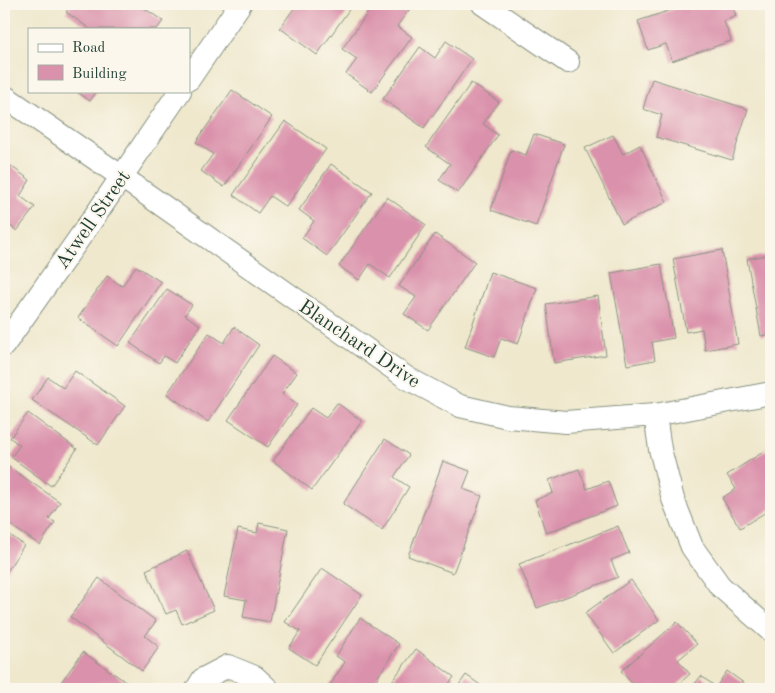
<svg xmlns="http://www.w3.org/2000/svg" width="775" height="693" viewBox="0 0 775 693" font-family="'Old Standard TT',serif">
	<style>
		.building { fill: #da91ab }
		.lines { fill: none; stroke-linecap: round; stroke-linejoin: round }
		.minor-casing { stroke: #879280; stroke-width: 24 }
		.minor { stroke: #fff; stroke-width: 22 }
		.labels { text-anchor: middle; stroke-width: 4; stroke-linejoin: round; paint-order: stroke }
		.street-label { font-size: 20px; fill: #1f3d34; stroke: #fbf7ec }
	</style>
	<rect width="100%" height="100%" fill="#fbf7ec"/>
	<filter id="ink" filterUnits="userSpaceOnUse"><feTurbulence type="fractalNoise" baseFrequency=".02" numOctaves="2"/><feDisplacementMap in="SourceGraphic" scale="10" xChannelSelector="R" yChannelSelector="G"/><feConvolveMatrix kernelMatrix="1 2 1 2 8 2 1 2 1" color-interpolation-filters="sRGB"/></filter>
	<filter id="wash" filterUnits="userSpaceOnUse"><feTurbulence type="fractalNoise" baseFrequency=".0096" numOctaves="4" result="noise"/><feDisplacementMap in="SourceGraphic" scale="20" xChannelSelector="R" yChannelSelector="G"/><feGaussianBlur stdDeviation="1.12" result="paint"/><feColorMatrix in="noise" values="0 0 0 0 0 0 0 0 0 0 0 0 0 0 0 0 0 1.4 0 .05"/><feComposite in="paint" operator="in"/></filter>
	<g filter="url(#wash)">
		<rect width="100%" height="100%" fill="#efe8cd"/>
		<g id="blocks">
			<path class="building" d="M72,4h66l25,17 -6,8h-67l-24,-17z
				M297,4h56l-36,51 -37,-27z
				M374,4h26l9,6 -12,16 15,11 -40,55 -26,-18 11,-15 -15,-10z
				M689,4h43l4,12 -12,5 7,20 -59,20 -6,-17 -18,6 -10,-29z
				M446,41l26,18 -48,69 -41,-29 37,-52 15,11z
				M652,79l96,30 -16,51 -76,-23 6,-22 -19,-6z
				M471,83l28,19 -16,22 15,11 -40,58 -19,-13 11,-16 -24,-17z
				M232,90l40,27 -48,70 -23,-16 12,-17 -17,-12z
				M76,91h21l-7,10z
				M285,121l41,28 -40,58 -16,-11 -12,17 -25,-18z
				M534,134l30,10 -28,82 -45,-16 20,-60 15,5z
				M613,135l10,19 17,-9 27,57 -45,22 -37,-76z
				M4,161l26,19 -10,16 15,11 -18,24 -13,-10z
				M331,164l41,28 -45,64 -25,-18 12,-17 -15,-11z
				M387,197l39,28 -36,53 -20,-14 -11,16 -20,-14z
				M435,234l40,28 -47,68 -24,-16 12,-17 -17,-11z
				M722,250l16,94 -33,6 -3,-21 -16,3 -13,-73z
				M771,254v80l-10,2 -14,-77z
				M661,264l13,74 -22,4 3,18 -28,5 -16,-92z
				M136,266l25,16 -43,64 -40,-28 29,-42 15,10z
				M490,272l47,16 -19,56 -17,-6 -7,19 -29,-10z
				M167,289l25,16 -7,10 15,10 -25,38 -11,-7 -5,7 -29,-20z
				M598,296l8,59 -52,8 -8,-59z
				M234,327l25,18 -51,77 -41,-28 42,-61 15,10z
				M272,356l25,17 -15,21 15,11 -29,42 -40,-27z
				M75,371l50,35 -27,39 -66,-45 16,-23 15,11z
				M337,403l25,18 -50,69 -39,-29 38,-53 15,10z
				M28,413l49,36 -26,37 -40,-29 9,-12 -10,-7z
				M385,439l24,16 -15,22 15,10 -27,43 -39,-26z
				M771,447v62l-31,19 -18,-30 14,-9 -9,-14z
				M443,461l27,10 -7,18 19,7 -29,77 -45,-17z
				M6,465l54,37 -11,17 6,3 -15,23 -36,-24v-53z
				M579,469l8,20 21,-8 9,25 -71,27 -11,-33 18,-7 -4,-13z
				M259,523l29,6 -18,93 -27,-5 3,-17 -22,-4 14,-67 19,4z
				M618,526l11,27 -18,7 7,17 -81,31 -18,-44z
				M4,531l20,14 -20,31z
				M187,551l27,59 -32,14 -6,-14 -10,4 -20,-44z
				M322,568l40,27 -47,70 -26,-17 11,-17 -15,-9z
				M99,578l57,43 -11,15 14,11 -17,24 -72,-54z
				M631,580l28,40 -45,33 -29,-40z
				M360,618l39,26 -29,45h-34l-6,-4 15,-23 -9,-6z
				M677,622l20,22 -19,16 12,14 -17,15h-36l-16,-18z
				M416,649l38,28 -9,12h-59z
				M83,652l53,37h-80z
				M727,671l25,18h-61l10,-13 15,11z
				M466,675l20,14h-30z"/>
		</g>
	</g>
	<g filter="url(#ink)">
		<use href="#blocks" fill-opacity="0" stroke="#879280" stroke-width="1"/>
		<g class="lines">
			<g class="minor-casing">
				<path id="minor" d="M483,4l85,58
					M189,79l51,-75
					M4,96l118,81 285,201 53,28 48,11 58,5 89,-7 116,-22
					M4,345l95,-135 81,-119
					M655,415l5,34 13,50 19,48 28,39 51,45
					M197,689l6,-10 25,-13 27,11 13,12"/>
			</g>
			<use href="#minor" class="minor"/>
		</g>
	</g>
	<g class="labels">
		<g class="street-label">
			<text transform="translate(92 219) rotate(-55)" y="7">Atwell Street</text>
			<text transform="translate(360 343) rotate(34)" y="7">Blanchard Drive</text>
		</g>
	</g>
	<rect width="775" height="693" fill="none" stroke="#fbf7ec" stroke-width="20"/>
	<rect x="28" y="28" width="162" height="65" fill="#fbf7ec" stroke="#a3ada2"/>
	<rect x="38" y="44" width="25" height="8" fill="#ffffff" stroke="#a3ada2"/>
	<text x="72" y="52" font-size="15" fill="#1f3d34">Road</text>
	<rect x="38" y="65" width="25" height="15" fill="#da91ab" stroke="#a3ada2"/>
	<text x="72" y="78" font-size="15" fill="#1f3d34">Building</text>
</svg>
